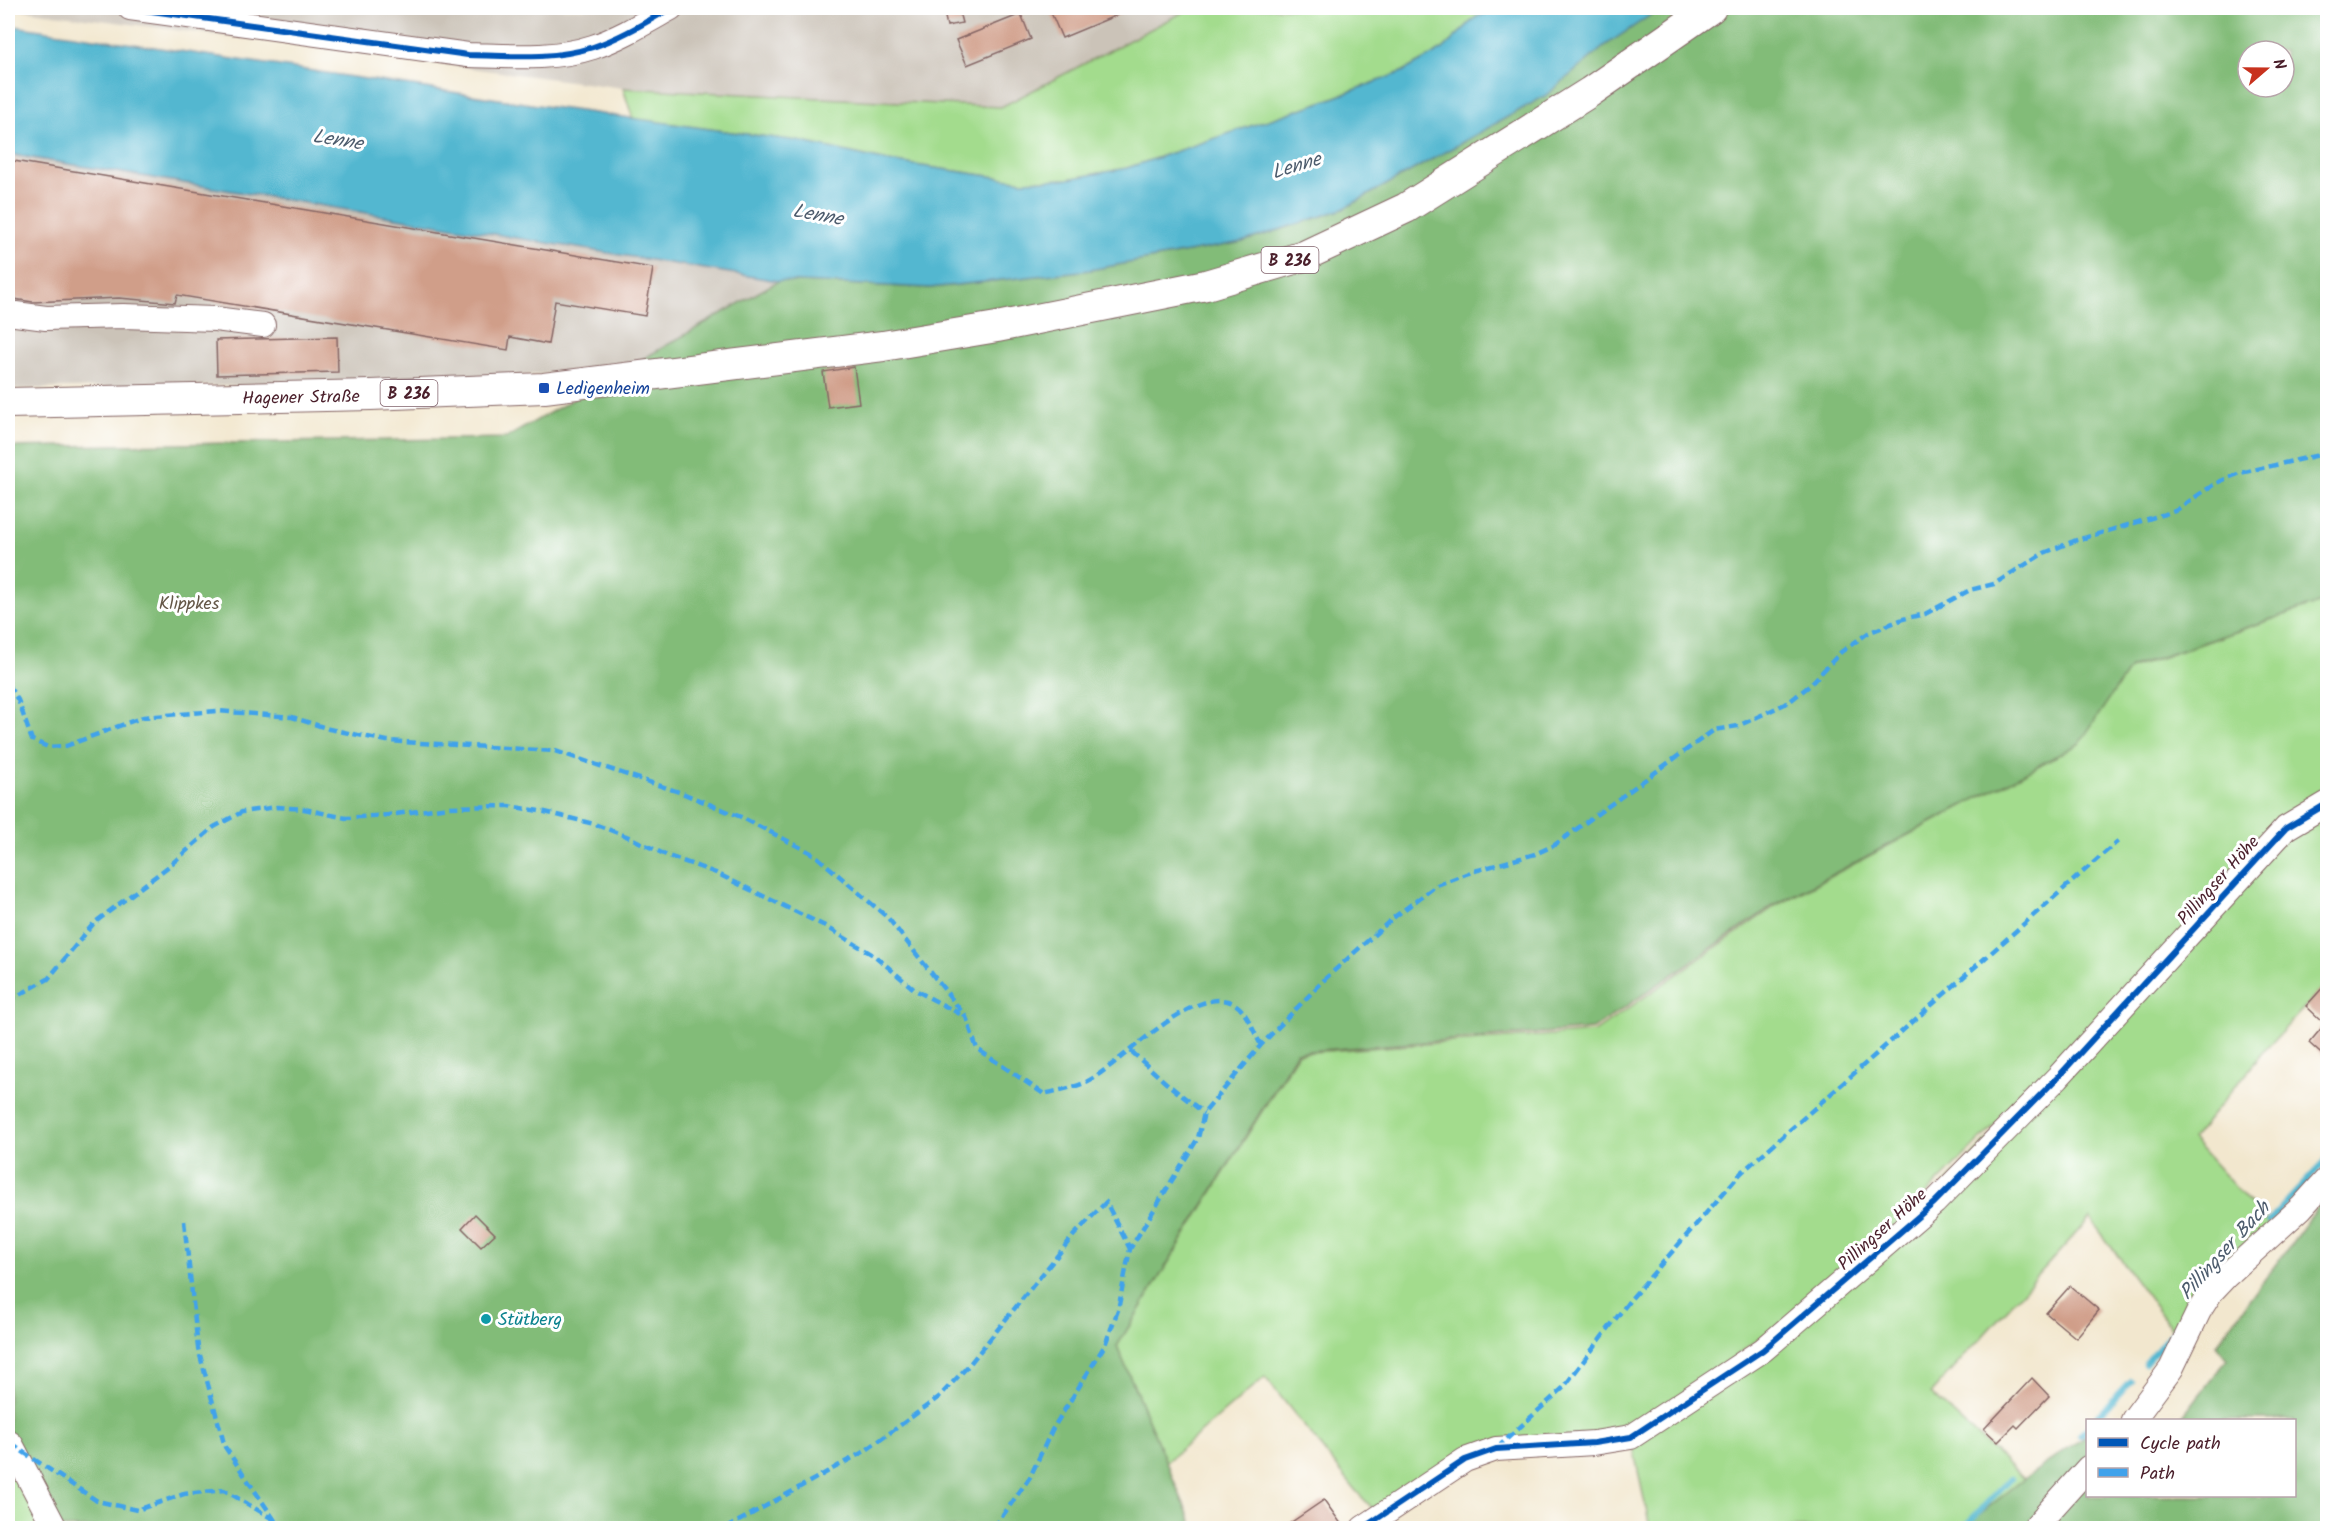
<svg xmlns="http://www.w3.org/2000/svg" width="2335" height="1536" viewBox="0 0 2335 1536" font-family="Kalam,sans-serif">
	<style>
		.industrial { fill: #cbc3b8 }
		.green { fill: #a3dc8d; stroke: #767e5c; stroke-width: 1.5 }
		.forest { fill: #82bc78; stroke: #666e52; stroke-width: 1.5; fill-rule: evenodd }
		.water { fill: #52b7d0; stroke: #4e6b7e; stroke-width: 1.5 }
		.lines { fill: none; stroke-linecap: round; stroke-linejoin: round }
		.stream { stroke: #52b7d0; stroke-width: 6 }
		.building { fill: #d09e89 }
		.minor-casing { stroke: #856564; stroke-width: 26 }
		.major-casing { stroke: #856564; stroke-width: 32 }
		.minor { stroke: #fff; stroke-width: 24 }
		.major { stroke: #fff; stroke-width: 30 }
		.quiet { stroke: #40a2eb; stroke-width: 4.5; stroke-dasharray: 9 4.5; stroke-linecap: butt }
		.cycleway-casing { stroke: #fff; stroke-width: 10 }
		.cycleway { stroke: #0057b8; stroke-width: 6 }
		.transit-dot { fill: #1a4fb4; stroke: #fff; stroke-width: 2 }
		.culture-dot { fill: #0f9aa8; stroke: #fff; stroke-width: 2 }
		.labels { text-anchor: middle; stroke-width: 6; stroke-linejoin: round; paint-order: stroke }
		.shield { fill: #fff; stroke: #80626b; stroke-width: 1.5 }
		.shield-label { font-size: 16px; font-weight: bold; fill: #4a1f2b }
		.transit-label { font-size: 18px; fill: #164399; stroke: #fff; text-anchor: start }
		.street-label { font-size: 18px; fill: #4a1f2b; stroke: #fff }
		.park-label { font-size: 18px; fill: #655848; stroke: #fff }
		.culture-label { font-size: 18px; fill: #0d838f; stroke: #fff; text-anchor: start }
		.water-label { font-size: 20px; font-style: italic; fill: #4d5c6d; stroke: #fff }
	</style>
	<rect width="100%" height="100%" fill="#fff"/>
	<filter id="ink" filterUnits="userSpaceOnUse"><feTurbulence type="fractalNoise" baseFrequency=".0167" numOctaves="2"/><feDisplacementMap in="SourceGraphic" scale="12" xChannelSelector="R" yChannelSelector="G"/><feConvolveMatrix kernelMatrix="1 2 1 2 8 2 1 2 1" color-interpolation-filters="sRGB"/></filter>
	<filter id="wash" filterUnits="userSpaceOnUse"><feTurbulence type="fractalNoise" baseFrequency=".008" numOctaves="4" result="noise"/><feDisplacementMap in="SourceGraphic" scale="24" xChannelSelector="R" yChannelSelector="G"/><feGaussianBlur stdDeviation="1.35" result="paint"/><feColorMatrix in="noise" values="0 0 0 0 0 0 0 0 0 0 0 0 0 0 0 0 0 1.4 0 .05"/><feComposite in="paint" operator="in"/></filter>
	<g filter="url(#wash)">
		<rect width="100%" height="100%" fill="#f2e7ce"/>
		<path class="industrial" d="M8,8h1183l-190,99 -378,-19z
			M8,154l770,127 -149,86 -197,16 -424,6z"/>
		<path class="green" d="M1191,8h310l-25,9 -33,32 -41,23 -69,26 -206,70 -59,11 -45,2 -135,-20 -90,-20 -165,-22 -10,-31 378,19z
			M2327,600v383l-61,66 -74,90 80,89 -98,104 -84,-114 -159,175 93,86 -62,49h-312l-18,-86 215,-157 331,-344 -336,338 -211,153 -136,14 -116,69 -23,-24 -91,-114 -99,85 -49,-116 181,-293 296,-21 183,-127 300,-160 52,-76z
			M8,1452l40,76h-40z"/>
		<path class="forest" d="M1661,8h666v592l-197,68 -51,76 -306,162 -180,123 -296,23 -180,294 77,182h-1134l-52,-91v-990l498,-9 272,-157 152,7 160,-18 152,-28 101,-33 202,-113 61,-51zM2248,51h36v36h-36z
			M2327,1195v333h-365l62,-49 63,-44 1,61h206v-76h-114l47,-61 -11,-14z"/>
		<path class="water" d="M1501,8h160l-55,37 -61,51 -202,113 -101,33 -152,28 -160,18 -152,-7 -770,-127v-129l543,82 247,34 90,20 135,20 45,-2 59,-11 206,-70 69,-26 41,-23 33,-32z"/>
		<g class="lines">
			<path class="stream" d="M2269,1221l59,-63
				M2145,1364l40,-47
				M2094,1420l37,-39
				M2080,1435l8,-8
				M1963,1528l48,-50"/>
		</g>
		<g id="blocks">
			<path class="building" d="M943,8h15l4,15 -15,3z
				M1049,8h85l-72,30z
				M1021,14l10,25 -64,26 -11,-25z
				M8,160l645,108 -8,48 -90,-15 -7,43 -38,-7 -2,13 -331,-55 -2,8 -56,-5 -86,4 -25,-4z
				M337,337l1,35 -121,3 -1,-35z
				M854,367l5,36 -31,4 -5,-35z
				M2328,982v78l-19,-17 16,-19 -19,-18z
				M475,1214l20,20 -14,13 -19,-19z
				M2070,1286l29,24 -23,28 -30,-25z
				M2032,1378l17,18 -31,32 -3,-3 -17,17 -14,-13z
				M1324,1500l20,28h-61z"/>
		</g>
	</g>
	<g filter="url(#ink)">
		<use href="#blocks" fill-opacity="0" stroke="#856564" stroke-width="1.5"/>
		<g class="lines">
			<g class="minor-casing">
				<path id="minor" d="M130,8l338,47c41,1 86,5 125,-8 27,-9 53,-25 78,-39
					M8,313l38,5 77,-2 92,3 48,6
					M2133,1420l38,-51 28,-58 12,-19 15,-16 75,-68 27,-30
					M8,1442l3,2 44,84
					M1363,1528l102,-68 31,-11 98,-6 37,-6 132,-87 171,-147 124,-126 228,-249 42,-25
					M2034,1528l54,-60"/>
			</g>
			<g class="major-casing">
				<path id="major" d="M8,403l363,-8 173,-7 339,-42 114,-19 209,-42 98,-29 102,-48 184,-116 121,-84"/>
			</g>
			<use href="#minor" class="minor"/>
			<use href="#major" class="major"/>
			<path class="quiet" d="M8,685l10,15 14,40 16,7 18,-1 77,-29 74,-6 75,6 37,12 58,12 168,10 127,42 59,24 74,38 73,63 78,99 11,32 67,45c14,-4 31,-6 44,-13 34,-18 105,-97 145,-78 13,6 21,30 28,42
				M8,1001l40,-22 46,-56 75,-57 45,-39 28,-15 35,-5 27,2 42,9 42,-3 61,-8 60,-1 36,6 49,12 37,14 37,18 48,17 109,53 50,30 40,34 45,24
				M1131,1051l35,32 38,30
				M184,1221l14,127 27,99 51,75
				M11,1444l86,57 40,9 47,-16 40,-4 49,29
				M1497,1448l66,-60 67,-88 111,-127 377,-332
				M282,1528l-6,-6 25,6
				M726,1528l139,-77 74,-54 30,-32 105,-130 32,-33 24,47
				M994,1528l36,-51 22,-47 53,-85 13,-35 12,-61 68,-111 6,-25 57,-68 65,-67 67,-60 44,-33 34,-13 64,-18 18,-8 161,-116 24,-4 51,-24 20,-16 32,-34 27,-19 35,-14 22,-5 45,-24 24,-6 50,-31 30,-12 101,-30 41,-28 24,-10 88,-20"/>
			<g class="cycleway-casing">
				<path id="cycleway" d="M130,8l338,47c41,1 86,5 125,-8 27,-9 53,-25 78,-39
					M1363,1528l102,-68 31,-11 98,-6 37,-6 132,-87 171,-147 124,-126 228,-249 42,-25"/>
			</g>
			<use href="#cycleway" class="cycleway"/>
		</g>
	</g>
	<rect class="transit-dot" x="538" y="382" width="12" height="12" rx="3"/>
	<circle class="culture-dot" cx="486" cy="1319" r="6"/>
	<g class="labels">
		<g class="shield">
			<rect x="1261.5" y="247" width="57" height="26" rx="4.5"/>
			<rect x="380.5" y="380" width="57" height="26" rx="4.5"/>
		</g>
		<g class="shield-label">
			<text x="1290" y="266">B 236</text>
			<text x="409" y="399">B 236</text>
		</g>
		<g class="transit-label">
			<text x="556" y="394">Ledigenheim</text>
		</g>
		<g class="street-label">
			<text transform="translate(301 397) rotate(-1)" y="6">Hagener Straße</text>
			<text transform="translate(2218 880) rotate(-48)" y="6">Pillingser Höhe</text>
			<text transform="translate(1882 1229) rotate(-42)" y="6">Pillingser Höhe</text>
		</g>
		<g class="park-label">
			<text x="189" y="609">Klippkes</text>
		</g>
		<g class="culture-label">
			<text x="498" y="1325">Stütberg</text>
		</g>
		<g class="water-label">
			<text transform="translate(338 139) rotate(9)" y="7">Lenne</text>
			<text transform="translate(1296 165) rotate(-17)" y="7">Lenne</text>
			<text transform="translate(818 214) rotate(10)" y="7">Lenne</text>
			<text transform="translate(2224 1250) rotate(-48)" y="7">Pillingser Bach</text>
		</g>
	</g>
	<rect width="2335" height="1536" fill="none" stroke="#fff" stroke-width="30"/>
	<rect x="2086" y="1419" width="210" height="78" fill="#ffffff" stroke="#b7a5aa" stroke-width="1.5"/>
	<rect x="2098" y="1438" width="30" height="9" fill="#0057b8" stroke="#b7a5aa" stroke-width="1.5"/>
	<text x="2140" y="1449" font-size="18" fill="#4a1f2b">Cycle path</text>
	<rect x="2098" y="1468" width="30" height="9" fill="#40a2eb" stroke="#b7a5aa" stroke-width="1.5"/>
	<text x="2140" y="1479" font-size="18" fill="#4a1f2b">Path</text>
	<g transform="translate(2266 69) rotate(70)"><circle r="28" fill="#ffffff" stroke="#b7a5aa" stroke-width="1.5"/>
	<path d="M0-4.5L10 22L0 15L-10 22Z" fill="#c8321e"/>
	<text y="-9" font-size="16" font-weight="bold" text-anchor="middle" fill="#4a1f2b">N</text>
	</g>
</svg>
